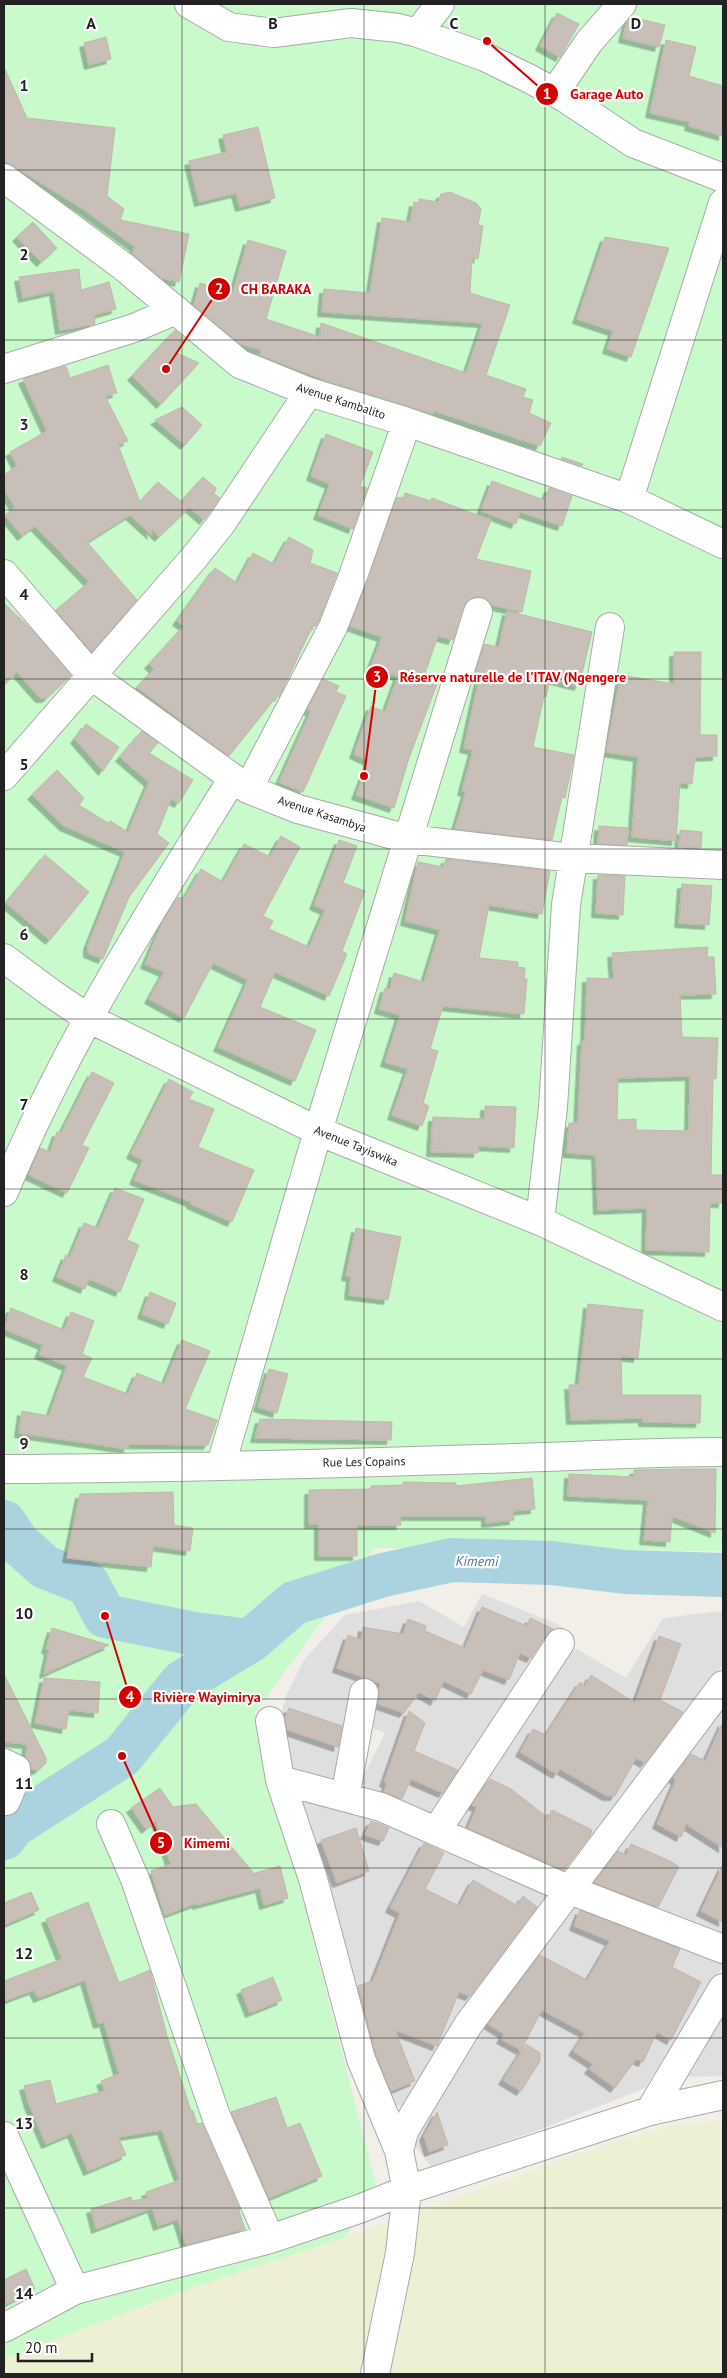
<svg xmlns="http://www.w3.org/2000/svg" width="727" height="2378" viewBox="0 0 727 2378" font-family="'PT Sans',sans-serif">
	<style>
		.residential { fill: #e0dfdf }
		.farmland { fill: #eef0d5 }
		.park { fill: #c8facc }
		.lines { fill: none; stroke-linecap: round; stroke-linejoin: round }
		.river { stroke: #aad3df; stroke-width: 44 }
		.building { fill: #c7bfb8; stroke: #c4b6ab; fill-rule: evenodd; filter: url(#shadow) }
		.minor-casing { stroke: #a9a9a9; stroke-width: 30 }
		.minor { stroke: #fff; stroke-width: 28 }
		.grid { fill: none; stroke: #222; stroke-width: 1; stroke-opacity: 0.55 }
		.labels { text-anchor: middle; stroke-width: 4.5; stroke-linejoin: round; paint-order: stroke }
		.street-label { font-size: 12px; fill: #222; stroke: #fff }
		.water-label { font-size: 14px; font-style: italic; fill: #4a7aab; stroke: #fff }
		.grid-label { font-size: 16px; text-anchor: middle; font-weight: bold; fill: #222; stroke: #fff; stroke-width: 4.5; stroke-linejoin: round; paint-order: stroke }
		.leader { fill: none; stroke: #d40000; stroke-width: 2 }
		.callout-dot { fill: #d40000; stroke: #fff; stroke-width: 2 }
		.mark-label { font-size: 15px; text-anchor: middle; font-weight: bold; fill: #fff }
		.callout-label { font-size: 14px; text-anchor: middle; font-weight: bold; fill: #d40000; stroke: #fff; stroke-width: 4.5; stroke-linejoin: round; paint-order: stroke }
	</style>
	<defs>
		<filter id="shadow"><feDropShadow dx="-4.5" dy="4.5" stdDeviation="0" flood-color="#0004"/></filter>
	</defs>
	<rect width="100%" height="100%" fill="#f2efe9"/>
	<path class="residential" d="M482,1594l80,32 -25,42 -101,154 -79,-33 28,-56 -32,-13 -16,61 -49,-13 -10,-43 8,-29 17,-35 42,-46 74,-14 45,26z
		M723,1611v53l-156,217 -119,-51 122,-185 56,33 37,-60z
		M723,1702v243l-140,-54z
		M319,1798l59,18 177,77 -147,213h-11l-5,-7 -46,-116 -43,-180z
		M578,1898l145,61v7l-78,122 -109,43 -105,36 -19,-25 31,-63z
		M723,2002v74l-45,1z"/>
	<path class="farmland" d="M723,2121v253h-719v-15l176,-67 166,-55 235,-84 86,-27z"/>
	<path class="park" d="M4,4h719v1547l-348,-3 -120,165 121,472 -30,52 -166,55 -176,67z"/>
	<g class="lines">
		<path class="river" d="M4,1522l14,21 27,24 43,17 17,32 90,18 55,7
			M4,1838l9,-12 109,-70 60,-74 68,-41 44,-38 89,-28 69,-15 99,3 74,9 98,3"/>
	</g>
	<path class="building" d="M557,13l22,11 -19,33 -20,-11z
		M631,17l34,8 -6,22 -36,-9 4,-16z
		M106,37l5,22 -22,6 -5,-22z
		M666,40l30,7 -7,29 34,10v50l-34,-10 1,-4 -40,-9z
		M4,67l23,51 88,10 -8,68 17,13 -4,11 69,14 -10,48 -17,-4 -30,-24 3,-7 -52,-38 -79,-49z
		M258,127l17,71 -35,9 -4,-14 -37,9 -10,-41 38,-9 -4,-17z
		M450,192l26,11 5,6 -3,16 5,1 -5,33 -6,-1 -2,35 40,12 -24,70 40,14 -3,8 10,3 -4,13 22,10 -11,23 -106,-35 -1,3 -105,-33 -68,-26 2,-5 -22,-6 -46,-39 6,-22 33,9 15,-52 38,11 -20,68 54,18 1,-14 145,50 17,-50 -161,-11 2,-23 46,4 12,-75 28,4 4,-20 5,1v-4l19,3 3,-8z
		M33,222l24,26 -16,14 -24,-25z
		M605,237l64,11 -38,109 -24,-8 6,-18 -36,-12z
		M79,269l2,21 28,-8 7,27 -22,6 1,9 -35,6 -6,-39 -31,7 -4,-21z
		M175,330l8,7 -6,16 22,10 -38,41 -29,-28z
		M108,365l9,28 -12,3 23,45 -10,4 22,57 18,-20 31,26 -30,29 -9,-9 2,7 -22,-20 -43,27 50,58 -45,52 -36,-42 33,-28 -54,-56 -13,10 -17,-21 10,-8 -11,-17v-15l13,-9 -7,-14 37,-21 -24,-52 43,-13 4,12z
		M182,407l20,18 -17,20 -30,-25z
		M326,434l47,18 -13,34 7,2 -14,41 -35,-14 12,-31 -19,-8z
		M562,457l21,7 -1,2 -21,-7z
		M203,477l13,11 -2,6 6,4 -16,22 -22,-19z
		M492,481l52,19 5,-12 23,8 -10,30 -42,-14 -4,12 -35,-13z
		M405,493l26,8 1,-3 59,22 -15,39 55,12 -9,41 -30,-7 -9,-8h-9l-6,3 -5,7 -10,33 -15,-4 -15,43 14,5 -28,74 -15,50 -38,-13 13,-34 -15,-7 17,-48 14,6 13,-36 -27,-10 11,-29 -32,-11 47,-129 6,2z
		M289,537l24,13 -3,13 27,10 -18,47 -3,6 -3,-1 -34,72 -2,-1 -48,60 -92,-69 17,-18 -5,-5 35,-38 -7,-5 38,-53 22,15 16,-30 21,11z
		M4,603l28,27 39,45 -24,23h-7l-23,-26 -13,13z
		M507,611l85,21 -13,54 -29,-7 -4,18 -2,-1 -11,51 41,8 -9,43 -3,-1 -10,43 -97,-11 11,-37 -4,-1 11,-41 -9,-2 15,-69 -5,-1 10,-34 15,3z
		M674,652h27l-1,83h17v21l-22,1 -3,27 -12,-1 -4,58 -44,-4 6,-80 -32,-5 15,-77 53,9z
		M323,679l16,7 -3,6 10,4 -43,96 -24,-10 32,-71 -4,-1z
		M86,724l33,23 -16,24 -28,-32z
		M142,731l16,12 -9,10 44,27 -14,23 -8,-4 -14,35 12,9 -40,54 -26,62 -15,-6v-8l37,-93 -61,-26 -32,-31 25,-25 27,28 -5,7 29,18 2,-2 18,11 21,-50 -29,-25z
		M599,826l29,2 -1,17 -29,-1z
		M680,830l22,2 -1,16 -22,-1z
		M281,836l19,11 -37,69 10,5 -4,8 40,18 16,-37 -11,-5 25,-65 18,6 -14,37 22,8 -23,60 5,3 -18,42 -54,-24 -15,35 56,23 -21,51 -77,-34 30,-67 -35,-17 -29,55 -35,-19 15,-27 -19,-8 18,-43 15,-24 6,2 17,-30 22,13 21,-38 26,13z
		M45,855l44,37 -39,48 -44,-37z
		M446,859l104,12 -8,43 -53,-9 -10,53 39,4v5l7,1 -1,11h3l-3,35 -81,-8 -13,43 8,2 -15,52 6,3 -7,20 -30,-11 16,-46 -23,-7 15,-47 -21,-6 6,-21 5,1 4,-16 30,9 16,-52 -35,-9 13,-59 25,5z
		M598,875l27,1 -2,39 -27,-2z
		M682,884l30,2 -3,39 -30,-2z
		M708,947l-1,10h7l2,37 -36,1 2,42 36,1 -2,41 -3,-1 -2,97h12v28h-13l-1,49 -63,-2 1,-42 -49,2 -2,-55 -29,-2 2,-30h9l4,-82h3l2,-63 27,1 -2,-26zM690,1076l-1,55 -53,-1v-11l-19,1 1,-42z
		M92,1072l22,11 -32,62 7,3 -22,45 -38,-18 11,-27 10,4 7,-20 4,1z
		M169,1079l24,13 -4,7 25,10 -16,38 56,23 -22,52 -41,-18v-2l-57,-22 9,-20 -12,-6z
		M485,1106l31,1 -2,41 -36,-2v7l-47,-1 2,-35 52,2z
		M115,1188l29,11 -17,41 12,5 -19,47 -31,-13 -4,10 -28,-12 9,-22 4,2 14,-34 14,5z
		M356,1228l45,9 -13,63 -39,-5 2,-18 -5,-1z
		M150,1292l26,11 -8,21 -26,-10z
		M588,1304l55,6 -5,48 -17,-2 1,39h79l-1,28 -57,-1v-4l-72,2 -2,-35h10z
		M11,1308l53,22 7,-18 23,9 -12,33 10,4 -9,19 45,17 9,-21 27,11 18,-44 28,11 -25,58 32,11 -9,25 -80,-1v5l-109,-16 3,-22 27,5 18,-50 -28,-12 4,-9 -39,-16z
		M269,1369l19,5 -11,39 -19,-6z
		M260,1419l132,3 -1,18 -136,-2z
		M685,1469h31l-1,64 -43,-17 -2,26 -26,-2 4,-40 -80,-4 1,-22 65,3v-7z
		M532,1478l3,31 -22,2 1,9 -28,3v-7h-86l1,9h-44v31h-38v-32h-10v-34l62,-1v-3l32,-1v-3l53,1v3z
		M173,1492l1,33 19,3 -3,23 -37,-5 -2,21 -84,-9 13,-64z
		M482,1607l45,19 3,-8 23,11 -6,5 -16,24 -11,-5 -11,27 -26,-10 -12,24 -27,-13 -9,20 -16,-9 -15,21 -26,-9 2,-21 -43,-15 11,-33 13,5 2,-13 40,7 5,-15 18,7 -1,5 40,17z
		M52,1628l57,17 -65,29 5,-24 -3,-1z
		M659,1636l22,8 -21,56 23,12 -38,51 -9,-5 -21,38h-8l-47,-27 -3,5 -37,-22 13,-23 13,6 34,-53 5,4 6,-11 44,28z
		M4,1674l42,84v5l-8,7 -6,-1 -6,-11 1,-14 -23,-2z
		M44,1678l56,4 -2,31 -29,-3 -3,19 -31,-6z
		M289,1708l53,18 -4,21 -51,-17 -2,-12z
		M409,1711l16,12 -11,28 44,19 -15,23 -32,-14 -9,20 -18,-7 3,-8 -3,-2z
		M723,1722v126l-37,-24 -5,13 -24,-13 19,-44 -3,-2 18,-24 14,7z
		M490,1779l21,10 37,29 4,-8 40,20 -2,6 -26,34 -96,-42 9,-21 -5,-2z
		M160,1788l13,19 23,-3 60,72 -1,-3 25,-7 8,32 -24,7 -4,-17 -63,17v-2l-32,12 -14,-44 20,-7 -15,-43 -10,8 -15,-21z
		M371,1821l18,7 -6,13 -18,-6z
		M356,1828l13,43 -32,12 -16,-43z
		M424,1843l20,10 -19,36 34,17 14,-26 43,25 7,-9 14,11 -67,89 -11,-4 -22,54 -42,-16 20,51 -24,10 -15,-37 -18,-68 15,-5 27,-68 -10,-5z
		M631,1844l39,17 9,6 -21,40 -64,-24 24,-32 8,4z
		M723,1865v57l-22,-11z
		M31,1892l8,18 -35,15v-22z
		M88,1902l31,81 31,-13 17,66 24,75h2l4,13 5,-1 38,87 -1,1 6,18 -59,16 -8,-26 -20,7 -6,-18 -56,21 -5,-20 40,-12 1,4 16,-3 -2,-6 34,-12 -18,-50 -44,7 8,18 -38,16 -16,-38 -26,11 -17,-40 -5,-18 26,-6 6,24 49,-13 -4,-10 18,-7 -15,-52 -6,2 -13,-44 -47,18 -4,-8 -30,11v-20l58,-22 -16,-40z
		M580,1910l100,39 -8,18 29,15 -30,58 -14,-8 -14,30 -7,-3 -21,29 -26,-19 4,-5 -20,-13 12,-18 -43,-23 -21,40 -20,-11 3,-5 -16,-10 52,-69 47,25 23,-39 -36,-15z
		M273,1977l9,23 -32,13 -9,-23z
		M526,2044l14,9v8l-19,30 -18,-11z
		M276,2097l11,31 13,-5 22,53 -53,22 -38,-86z
		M437,2112l11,33 -19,7 -5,-16z
		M26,2269l9,20 -31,16v-25z"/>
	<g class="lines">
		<g class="minor-casing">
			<path id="minor" d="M189,4l40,23 45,6 77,-10 47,5 20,5 67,24 43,21 37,20 68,45 90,35
				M418,33l22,-29
				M555,92l34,-50 33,-38
				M4,178l120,89 116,97 69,28 98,30 222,77 94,45
				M4,369l130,-41 42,-18
				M629,499l94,-296
				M4,574l88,102 156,113 50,20 110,30 165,19 150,7
				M4,776l189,-217 28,-35 88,-132
				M248,789l85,-162 20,-51 54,-154
				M4,958l47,35 37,25 230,113 222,90 183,86
				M4,1192c60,-146 146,-280 229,-414
				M540,1221l13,-114 13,-202 44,-278
				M221,1465l97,-334 160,-519
				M4,1469c159,-1 318,-5 477,-10 81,-2 161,-7 242,-7
				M270,1721l10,59 33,99 48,180 38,92
				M4,1763l12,6v9l-10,23
				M280,1780l101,27 189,83 153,59
				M345,1797l19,-104
				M111,1824l24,55 81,237 54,123
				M437,1830l123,-187
				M650,2111l73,-123
				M4,2136l71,154
				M4,2328l71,-38 195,-51 89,-30 48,-19 243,-79 73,-16
				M375,2374l25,-121 7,-63 -8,-39 5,-20 64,-106 255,-340"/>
		</g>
		<use href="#minor" class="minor"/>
	</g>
	<path class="grid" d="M182,4v2370M364,4v2370M545,4v2370M4,170h719M4,340h719M4,510h719M4,679h719M4,849h719M4,1019h719M4,1189h719M4,1359h719M4,1529h719M4,1699h719M4,1868h719M4,2038h719M4,2208h719"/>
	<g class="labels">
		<g class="street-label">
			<text transform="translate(341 401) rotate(18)" y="4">Avenue Kambalito</text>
			<text transform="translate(322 814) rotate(18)" y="4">Avenue Kasambya</text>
			<text transform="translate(356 1146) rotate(22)" y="4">Avenue Tayiswika</text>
			<text transform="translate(364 1462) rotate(-1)" y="4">Rue Les Copains</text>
		</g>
		<g class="water-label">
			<text transform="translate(477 1561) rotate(1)" y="5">Kimemi</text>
		</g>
	</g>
	<g class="grid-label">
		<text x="91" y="29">A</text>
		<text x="273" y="29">B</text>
		<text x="454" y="29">C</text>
		<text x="636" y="29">D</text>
		<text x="24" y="91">1</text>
		<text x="24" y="260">2</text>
		<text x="24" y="430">3</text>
		<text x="24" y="600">4</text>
		<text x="24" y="770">5</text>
		<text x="24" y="940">6</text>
		<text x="24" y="1110">7</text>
		<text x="24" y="1280">8</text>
		<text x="24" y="1449">9</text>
		<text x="24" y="1619">10</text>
		<text x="24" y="1789">11</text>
		<text x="24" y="1959">12</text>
		<text x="24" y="2129">13</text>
		<text x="24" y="2299">14</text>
	</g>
	<path class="leader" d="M487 41L547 94M166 369L219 289M364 776L377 677M105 1616L130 1697M122 1756L161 1843"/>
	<g class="callout-dot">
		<circle cx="487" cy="41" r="5"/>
		<circle cx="166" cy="369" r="5"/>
		<circle cx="364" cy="776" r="5"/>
		<circle cx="105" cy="1616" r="5"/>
		<circle cx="122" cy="1756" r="5"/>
		<circle cx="547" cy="94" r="12"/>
		<circle cx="219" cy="289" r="12"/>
		<circle cx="377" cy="677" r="12"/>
		<circle cx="130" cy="1697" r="12"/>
		<circle cx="161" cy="1843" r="12"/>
	</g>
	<g class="mark-label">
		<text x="547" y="99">1</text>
		<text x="219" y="294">2</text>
		<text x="377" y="682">3</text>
		<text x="130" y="1702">4</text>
		<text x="161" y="1848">5</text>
	</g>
	<g class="callout-label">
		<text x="607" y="99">Garage Auto</text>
		<text x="276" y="294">CH BARAKA</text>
		<text x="513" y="682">Réserve naturelle de l'ITAV (Ngengere</text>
		<text x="207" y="1702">Rivière Wayimirya</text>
		<text x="207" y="1848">Kimemi</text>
	</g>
	<rect width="727" height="2378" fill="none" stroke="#222222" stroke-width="10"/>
	<path d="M18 2353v8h74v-8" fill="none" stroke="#222222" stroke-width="2.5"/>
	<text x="25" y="2353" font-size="15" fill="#222222" stroke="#ffffff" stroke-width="4" paint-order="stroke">20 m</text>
</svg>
